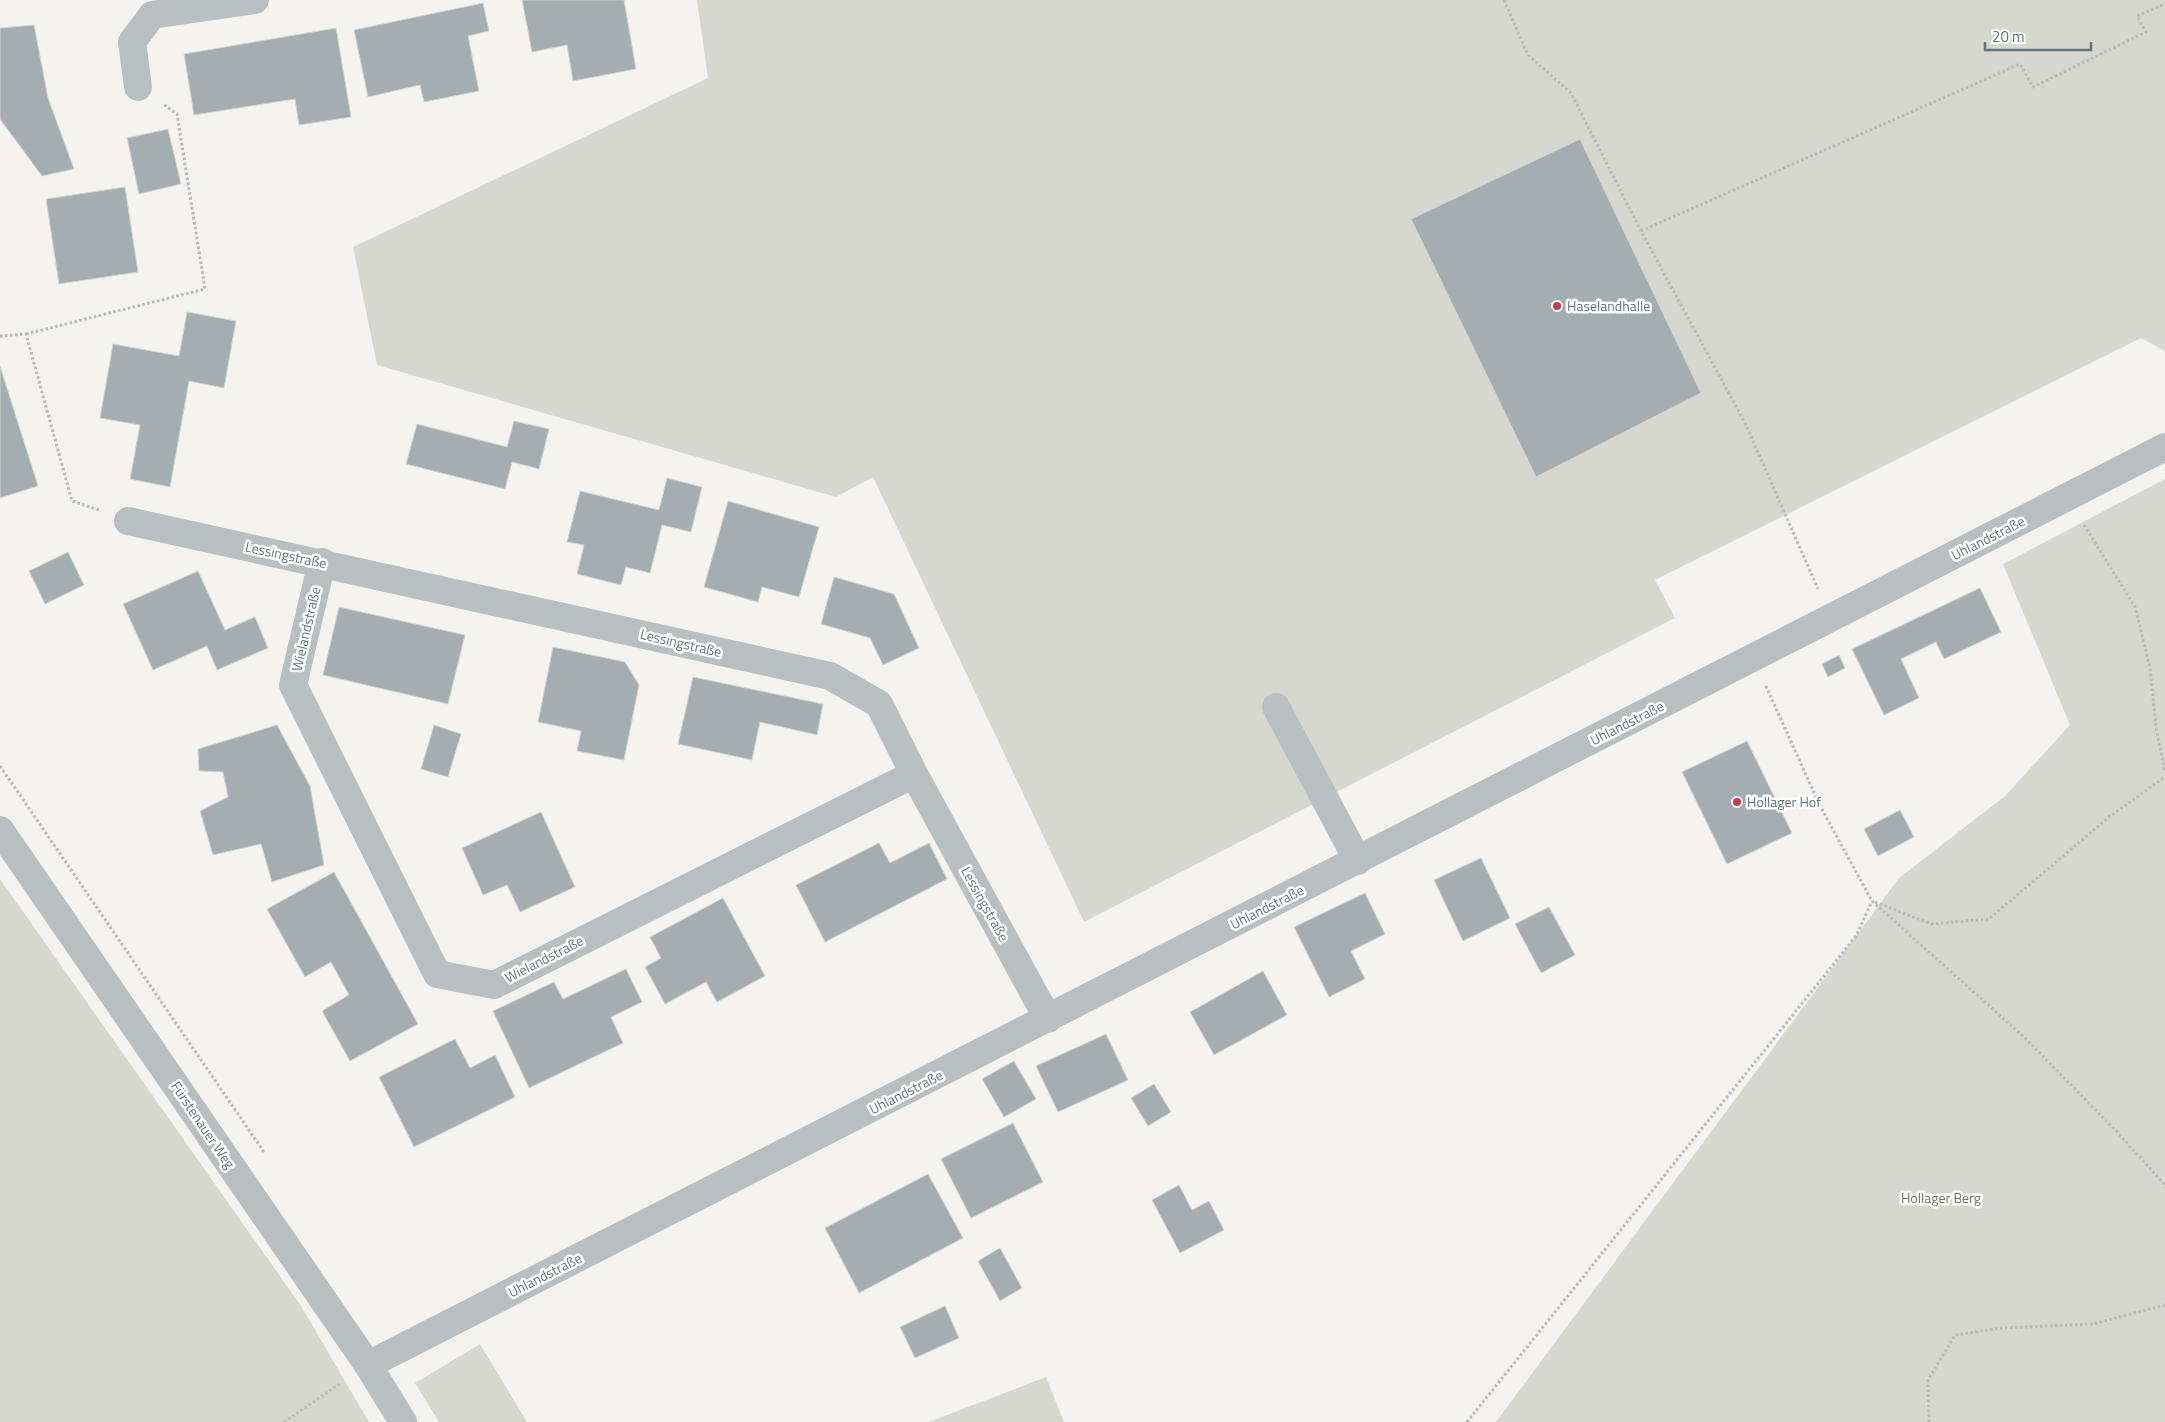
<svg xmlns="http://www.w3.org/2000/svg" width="2165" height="1422" viewBox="0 0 2165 1422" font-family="'Titillium Web',sans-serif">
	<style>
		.green { fill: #d6d8d0 }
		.building { fill: #a4aeb0; stroke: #d5d4d3 }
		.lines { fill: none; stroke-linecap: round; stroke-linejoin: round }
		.path { stroke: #b5b9ba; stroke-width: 3; stroke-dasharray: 2.5 2.5; stroke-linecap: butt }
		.minor { stroke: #b9bfc0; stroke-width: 28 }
		.poi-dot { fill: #cc3846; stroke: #fff; stroke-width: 2 }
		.labels { text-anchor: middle; stroke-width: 5; stroke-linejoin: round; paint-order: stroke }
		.poi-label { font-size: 14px; fill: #627679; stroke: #fff; text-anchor: start }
		.street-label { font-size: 14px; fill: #627679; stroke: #fff }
		.park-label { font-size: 14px; fill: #6e7664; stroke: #fff }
	</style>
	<rect width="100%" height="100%" fill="#f4f3f0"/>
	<path class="green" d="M697,0h1468v351l-24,-13 -486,242 20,38 -591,304 -211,-445 -37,20 -459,-132 -24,-118 355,-169z
		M2165,479v943h-669l403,-544 106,-82 65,-71 -67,-161z
		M0,879l301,427 68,116h-369z
		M480,1344l47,78h-88l-24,-39z
		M1046,1377l18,45h-135z"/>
	<path class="building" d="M522,0h102l12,69 -63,12 -6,-36 -35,7z
		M483,3l6,28 -21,5 11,55 -55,11 -4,-17 -52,12 -14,-67z
		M34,25l14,73 26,71 -32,7 -42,-57v-91z
		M336,28l15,89 -52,8 -4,-26 -101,16 -10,-61z
		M168,129l13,55 -42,10 -12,-56z
		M1580,139l121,254 -165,84 -125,-258z
		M125,187l13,85 -79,12 -13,-85z
		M187,312l49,9 -12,67 -35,-7 -19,106 -40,-8 10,-54 -40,-7 13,-74 66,12z
		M0,366l38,120 -38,12z
		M514,421l35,8 -10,40 -27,-7 -7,27 -99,-25 11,-40 90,23z
		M667,478l35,9 -11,45 -29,-7 -12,48 -24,-6 -5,18 -44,-11 7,-29 -17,-3 13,-51 79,19z
		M728,501l91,26 -20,70 -37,-10 -4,15 -54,-15z
		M68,552l16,33 -39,19 -16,-33z
		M198,571l27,59 30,-13 13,31 -51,22 -10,-24 -54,24 -30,-66z
		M834,577l60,17 25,54 -36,17 -13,-27 -49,-14z
		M1980,588l21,44 -57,27 -8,-17 -35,17 18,39 -35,17 -32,-66z
		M339,607l126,28 -17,69 -125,-29z
		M553,647l72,15 14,23 -15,75 -47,-9 4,-20 -43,-9z
		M1839,655l6,13 -17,9 -6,-13z
		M693,677l130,27 -6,31 -57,-13 -8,38 -74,-16z
		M277,725l33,61 14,79 -52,17 -11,-38 -48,11 -13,-44 28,-14 -5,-25 -24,-1 -1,-22z
		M434,725l27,9 -13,43 -27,-8z
		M1747,741l45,92 -65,31 -45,-92z
		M1900,810l14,27 -36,19 -14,-27z
		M541,812l34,75 -55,25 -13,-27 -24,10 -21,-47z
		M879,843l11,20 39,-20 18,36 -122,63 -29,-57z
		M1481,858l29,60 -47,23 -29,-61z
		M334,872l84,152 -68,37 -28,-50 27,-16 -18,-33 -26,15 -38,-68z
		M1365,893l20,41 -34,17 14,28 -36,18 -35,-70z
		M723,898l42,78 -48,26 -11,-20 -41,22 -20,-37 16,-9 -11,-21z
		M1549,907l26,48 -34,18 -26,-49z
		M626,969l16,33 -31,15 12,26 -94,45 -36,-77 61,-29 9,17z
		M1263,971l24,44 -73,40 -24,-43z
		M1106,1034l22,46 -70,32 -22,-46z
		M455,1039l15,29 25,-13 20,42 -101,50 -35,-70z
		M1014,1061l22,38 -32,18 -22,-38z
		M1154,1084l17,28 -23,14 -17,-28z
		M1013,1123l30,59 -72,36 -30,-59z
		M928,1174l35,64 -104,55 -34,-65z
		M1179,1185l13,25 17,-9 15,29 -44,23 -28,-53z
		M1000,1248l22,40 -22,13 -22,-40z
		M945,1306l14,32 -44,20 -15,-31z"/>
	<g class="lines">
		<path class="path" d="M1504,0l24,55 43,38 70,138 104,192 73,166
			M1641,231l379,-167 13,23 113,-55 -9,-16 28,-12
			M26,334l179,-45 -28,-175 -14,-10
			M0,336l26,-2 46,167 27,9
			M2084,525l51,82 15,61 6,59 9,45
			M1766,686l53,118 53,97 152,136 95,97 46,51
			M0,766l264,386
			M1875,902l56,22 58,-5 120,-102 56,-40
			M284,1422l57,-39
			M1467,1422l389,-486 16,-35
			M1929,1422l-1,-42 27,-45 47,-7 91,-4 72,-19"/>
		<path class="minor" d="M138,87l-6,-45 20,-27 103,-15
			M128,521l702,155 49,28 35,70 134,245
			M322,562l-29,123 144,289 57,11 420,-211
			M1276,707l82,154
			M0,830l368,535 35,57
			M368,1365l1797,-918"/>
	</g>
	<g class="poi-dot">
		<circle cx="1557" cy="306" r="5"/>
		<circle cx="1737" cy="802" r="5"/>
	</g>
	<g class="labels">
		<g class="poi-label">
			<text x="1567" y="311">Haselandhalle</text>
			<text x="1747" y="807">Hollager Hof</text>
		</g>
		<g class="street-label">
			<text transform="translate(1988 538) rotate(-27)" y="5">Uhlandstraße</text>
			<text transform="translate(286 555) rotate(12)" y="5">Lessingstraße</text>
			<text transform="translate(306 629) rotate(-77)" y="5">Wielandstraße</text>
			<text transform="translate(681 643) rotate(13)" y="5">Lessingstraße</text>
			<text transform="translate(1627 723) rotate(-27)" y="5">Uhlandstraße</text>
			<text transform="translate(985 904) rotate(61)" y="5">Lessingstraße</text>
			<text transform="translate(1267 907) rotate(-27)" y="5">Uhlandstraße</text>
			<text transform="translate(544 959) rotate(-27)" y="5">Wielandstraße</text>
			<text transform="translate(906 1092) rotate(-27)" y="5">Uhlandstraße</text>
			<text transform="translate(203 1125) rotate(56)" y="5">Fürstenauer Weg</text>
			<text transform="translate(545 1275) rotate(-27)" y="5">Uhlandstraße</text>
		</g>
		<g class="park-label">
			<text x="1941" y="1203">Hollager Berg</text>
		</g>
	</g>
	<path d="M1985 42v8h106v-8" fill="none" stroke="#627679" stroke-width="2.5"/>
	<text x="1992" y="42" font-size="15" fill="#627679" stroke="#ffffff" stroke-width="4" paint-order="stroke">20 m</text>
</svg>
